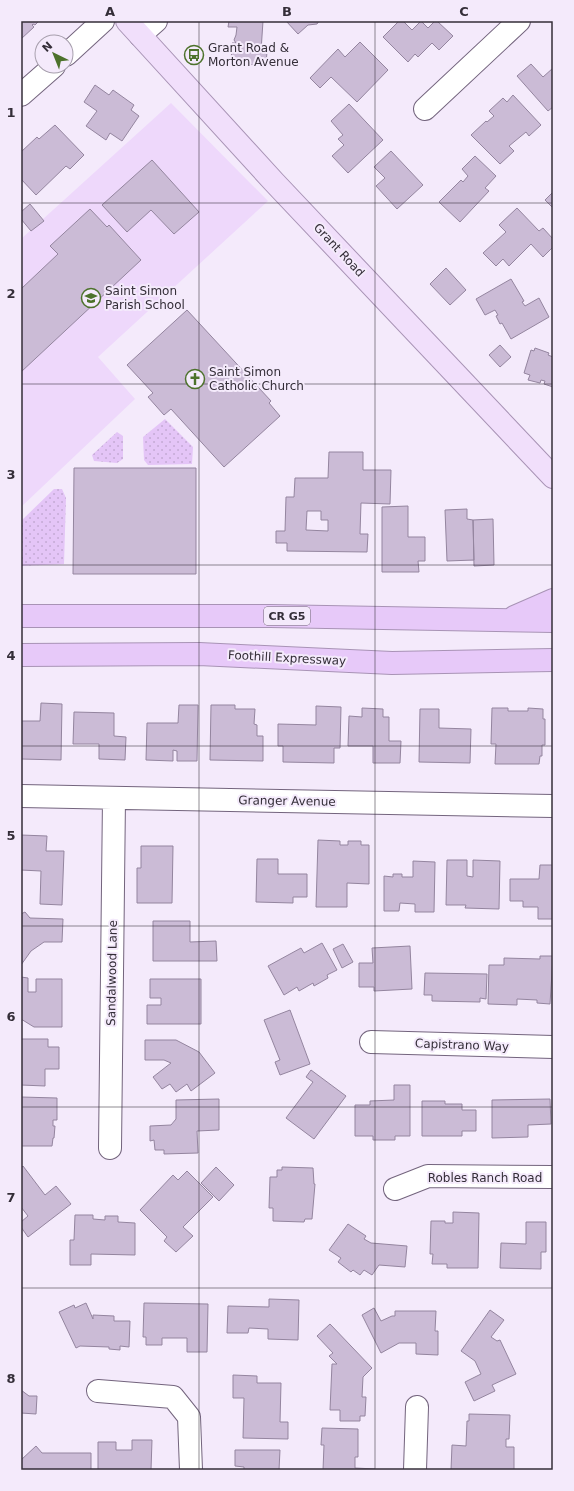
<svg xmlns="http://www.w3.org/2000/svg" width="574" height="1491" viewBox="0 0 574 1491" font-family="'DejaVu Sans',sans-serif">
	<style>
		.built { fill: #eed8fb }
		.grass { fill: url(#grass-dots) }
		.building { fill: #cbbbd6; stroke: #94859f; fill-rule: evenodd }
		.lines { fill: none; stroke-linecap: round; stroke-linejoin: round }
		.minor-casing { stroke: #73647d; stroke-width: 24 }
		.major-casing { stroke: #a893b5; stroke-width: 24 }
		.highway-casing { stroke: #a893b5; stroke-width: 24 }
		.minor { stroke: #fff; stroke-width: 22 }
		.major { stroke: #f1dffb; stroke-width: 22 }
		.highway { stroke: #e7c9f9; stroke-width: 22 }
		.grid { fill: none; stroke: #342e38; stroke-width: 1; stroke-opacity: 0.55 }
		.labels { text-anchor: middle; stroke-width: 4; stroke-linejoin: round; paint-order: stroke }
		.shield { fill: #f4eafb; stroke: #6e6672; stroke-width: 1 }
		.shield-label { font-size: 11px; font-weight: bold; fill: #342e38 }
		.poi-label { font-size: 12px; fill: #342e38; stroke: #f4eafb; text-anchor: start }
		.street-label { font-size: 12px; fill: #342e38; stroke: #f4eafb }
		.neatline { fill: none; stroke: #342e38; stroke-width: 1.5 }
		.grid-label { font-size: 13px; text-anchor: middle; font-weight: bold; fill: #342e38 }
	</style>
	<defs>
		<pattern id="grass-dots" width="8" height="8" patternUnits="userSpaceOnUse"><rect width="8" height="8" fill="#e4c5f7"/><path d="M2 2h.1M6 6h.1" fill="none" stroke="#c4aad4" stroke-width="1.8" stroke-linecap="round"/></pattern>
	</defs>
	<rect width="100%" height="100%" fill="#f4eafb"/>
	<path class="built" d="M171,103l97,98 -170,156 37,42 -114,108v-268z"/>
	<path class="grass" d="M165,419l28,28 -1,17 -44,1 -4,-5 -1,-23z
		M117,432l6,4v23l-6,4 -23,-2 -2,-6z
		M54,489h8l4,9 -2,66 -43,2v-45z"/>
	<path class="building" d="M21,21h18l-4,4 -2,-1 -1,1 2,2 -13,12z
		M229,21h34l-2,30h6l-1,14 -35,-1 1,-21h4l-2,-3 2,-5 1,-8h-9z
		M286,21h33l-2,3 -9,1 -10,9z
		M399,21h4l9,9 9,-9 7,7 7,-7h2l16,15 -14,14 -7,-7 -14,14 -3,-3 -7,8 -25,-25z
		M360,42l28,28 -31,32 -26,-25 -11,11 -10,-10 28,-29 7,8z
		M531,64l12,13 10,-9v39l-5,4 -31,-35z
		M95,85l14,10 4,-5 21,15 -3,5 8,6 -17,25 -12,-8 -4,7 -20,-14 11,-15 -13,-9z
		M513,95l28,30 -12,11 -3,-4 -17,14 5,5 -14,13 -29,-29 15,-14 1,1 7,-6 -5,-5 14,-13 4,4z
		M349,104l34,36 -35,33 -16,-17 12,-11 -6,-6 5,-4 -12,-14z
		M55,125l29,30 -14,14 -4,-3 -30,29 -15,-16v-27l16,-15 2,2z
		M391,151l32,34 -26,24 -21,-23 9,-8 -11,-11z
		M475,156l21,20 -11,12 4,3 -29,31 -21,-20 22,-22 2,2 5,-6 -6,-7z
		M152,160l47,52 -25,22 -23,-24 -24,22 -25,-27z
		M553,192v16l-8,-8z
		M30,204l14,17 -13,10 -10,-12v-7z
		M517,208l22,23 4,-3 10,11v8l-10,10 -12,-13 -22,22 -6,-7 -7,7 -13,-13 23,-21 -7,-7z
		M90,209l17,18 2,-2 32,35 -120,112v-83l37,-35 -8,-8z
		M446,268l20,22 -16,15 -20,-21z
		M511,279l13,22 -2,1 3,4 14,-8 10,19 -38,22 -9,-16 -2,1 -4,-8 2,-1 -3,-5 -10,5 -9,-16z
		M187,310l84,91 -2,2 11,13 -56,51 -53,-58 -7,6 -16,-18 5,-4 -26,-28z
		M500,345l11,12 -11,10 -11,-12z
		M535,348l14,5 -1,2 5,2v30l-9,-3 1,-3 -4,-1 -1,3 -12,-3 2,-5 -6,-2 7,-23 3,1z
		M329,452h34v18h28l-1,34 -29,-1 -1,31h8l-1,18 -80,-1v-8h-11v-12h9l1,-34h8l1,-19h33zM307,511h14v9h7v11l-22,-1z
		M74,468h122v106h-123z
		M408,506v31h17v24h-7l1,11h-37v-65z
		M467,509v10l6,1 1,40 -27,1 -2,-51z
		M493,519l1,46 -20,1 -1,-46z
		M41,703l21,1 -1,56 -40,-1v-38h19z
		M179,705h19l-1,56h-20v-10l-4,-1v11l-27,-1 1,-37h31z
		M211,705h24v4h20l-1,15 3,1v11h6v25l-53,-1z
		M316,706l25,1 -1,41h-6v15l-51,-1v-16h-5v-22l38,1z
		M362,708l21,1v8h6v24h12l-1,22h-27v-17h-25l1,-30 13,1z
		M492,708h16v3h20v-3l15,1v10h2v26h-3v11h-2l-1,8h-44l1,-20h-5z
		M420,709h19v19l32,1 -1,34 -51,-1z
		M74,712l40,1v23l12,1 -1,23 -26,-1v-15h-26z
		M21,835l26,1 -1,15h18l-2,54 -22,-1 1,-33 -20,-1z
		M318,840l22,1v4h8v-4h13v4h8v39l-22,-1v24h-31z
		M141,846h32l-1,57h-35v-35h4z
		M257,859h21v15h29v23h-14v6l-37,-1z
		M447,860h20v16l6,1v-17l27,1 -1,48 -34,-1 1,-3h-20z
		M413,861l22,1 -1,50h-19v-8l-15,-1 -1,8h-15v-35l9,1v-3h9v3h11z
		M540,865h13v54h-15v-12h-15v-6h-13v-22h29z
		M25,912l5,6 33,1 -1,23h-18l-13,9 -10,14v-51z
		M153,921h37v21l26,-1 1,20h-64z
		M322,943l15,27 -10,5 1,3 -14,8 -1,-3 -14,8 -2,-4 -13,8 -16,-29 33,-18 3,5z
		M343,944l10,18 -11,6 -9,-19z
		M410,946l2,43 -38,2v-4h-15v-24h14l-1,-15z
		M540,956h13l-3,48 -13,-1v-3l-20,-1v6l-29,-1 1,-39h15v-7l36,1z
		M425,973l62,1 -1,25 -6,-1v4l-48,-1v-6h-8z
		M21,977l7,1v14h8v-13h26v48h-28l-13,-8z
		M150,979h51v45h-54v-19h14v-7h-11z
		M290,1010l20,54 -30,11 -5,-13 5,-2 -16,-40z
		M21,1039h27v8h11v22h-14v17l-24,-1z
		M145,1040h31l23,12 16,21 -24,18 -4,-7 -11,8 -6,-8 -8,5 -9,-12 18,-14 -7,-3h-19z
		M311,1070l35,26 -32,43 -28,-21 27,-36 -7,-5z
		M394,1085h16v51h-15v4h-22v-4h-18v-31h15v-4l24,-1z
		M21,1097l36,1v22h-4v6h2l-1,12h-1l-1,8h-31z
		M219,1099v31l-22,1 1,22 -34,1v-4h-9l-1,-10 -4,1v-15l21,-1 5,-6v-19z
		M550,1099l1,25 -23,1v12l-36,1v-38z
		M422,1101h23v3h17v6h14v21h-14v5h-40z
		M23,1166l22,29 11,-9 15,18 -43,33 -7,-10v-5l7,-6 -7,-9v-39z
		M216,1167l18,18 -15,16 -18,-18z
		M282,1167l31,1 1,16h1l-3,35h-7l-1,3 -31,-1v-13h-4l1,-31h7v-7h5z
		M187,1171l26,26 -30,30 10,9 -17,16 -12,-11 3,-4 -27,-27 33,-35 5,5z
		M453,1212l26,1 -1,55h-31v-4h-15l1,-10h-3l1,-33h14v2h8z
		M75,1215h18v4l12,1v-4h13v6l17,1v32l-44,-1v11h-21v-25h4z
		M526,1222h20v30h-5v17l-41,-1 1,-25 25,1z
		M348,1224l18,12 -2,3 7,4 36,3 -2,21 -26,-2 -7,10 -8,-5 -4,5 -7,-5 -2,2 -13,-10 3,-4 -12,-8z
		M269,1299l30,1 -1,40 -30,-1v-10l-19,-1 -1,5h-21l1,-27 41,1z
		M86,1303l7,16v-4l21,1v5h16l-1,26 -9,-1v4l-11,-1v-2l-29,-1 -4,2 -17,-36 15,-7 1,3z
		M144,1303l64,1 -1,48h-20v-14h-25v7h-16v-8h-3z
		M374,1308l7,13 11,-5h3v-5h41l-1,20h3v24l-22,-1v-11h-17l-18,10 -19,-38z
		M490,1310l14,10 -13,17 6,4 3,-1 16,34 -24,11 3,6 -21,10 -9,-19 16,-8 -6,-13 -14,-10z
		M330,1324l42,44 -9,9 -1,20h4l-1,19h-5v5h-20v-11h-10l2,-46h5l-8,-8 4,-3 -16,-17z
		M233,1375l24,1v7h24l-1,39h8v17l-45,-1 1,-40h-11z
		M21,1390l8,6h8l-1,18 -15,-1z
		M469,1414l41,1 -1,24h-3v8h8v23h-63l1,-25 14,1 1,-25h2z
		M322,1428l36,1v28h-3v11l20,1v1h-52l1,-25h-3z
		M132,1440h20l-1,30h-53v-28h18v8h16z
		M36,1446l6,7h49v17h-70v-10z
		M235,1450h45l-1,20h-35v-3l-9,-1z"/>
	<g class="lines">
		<g class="minor-casing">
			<path id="minor" d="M140,35l16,-14
				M66,55l37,-34
				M21,95l33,-29
				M425,109l94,-88
				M21,796l532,10
				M371,1042l182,5
				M110,1148l4,-350
				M395,1189l33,-13 125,1
				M98,1391l75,6 16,20 2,53
				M415,1470l2,-63"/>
		</g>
		<g class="major-casing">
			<path id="major" d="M127,21l147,161 279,295"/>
		</g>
		<g class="highway-casing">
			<path id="highway" d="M21,616h249l283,5
				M514,617l39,-17
				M21,655l178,-1 193,9 161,-3"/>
		</g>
		<use href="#minor" class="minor"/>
		<use href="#major" class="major"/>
		<use href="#highway" class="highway"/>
	</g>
	<path class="grid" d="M199,21v1449M375,21v1449M21,203h532M21,384h532M21,565h532M21,746h532M21,926h532M21,1107h532M21,1288h532"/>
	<defs>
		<g id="bus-ring" transform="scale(1)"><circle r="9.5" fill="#f4eafb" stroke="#4d722c" stroke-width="1.5"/><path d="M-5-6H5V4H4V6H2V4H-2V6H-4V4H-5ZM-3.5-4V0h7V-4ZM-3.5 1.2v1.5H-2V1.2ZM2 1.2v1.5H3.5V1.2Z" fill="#4d722c"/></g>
		<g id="school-ring" transform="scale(1)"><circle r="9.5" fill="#f4eafb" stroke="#4d722c" stroke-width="1.5"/><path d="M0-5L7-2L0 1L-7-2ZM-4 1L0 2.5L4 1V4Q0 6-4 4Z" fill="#4d722c"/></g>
		<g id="church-ring" transform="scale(1)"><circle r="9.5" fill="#f4eafb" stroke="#4d722c" stroke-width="1.5"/><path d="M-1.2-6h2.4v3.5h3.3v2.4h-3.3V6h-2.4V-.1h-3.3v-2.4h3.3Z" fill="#4d722c"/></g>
	</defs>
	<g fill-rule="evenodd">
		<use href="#bus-ring" x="194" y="55"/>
		<use href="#school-ring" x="91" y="298"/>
		<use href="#church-ring" x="195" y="379"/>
	</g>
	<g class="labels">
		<rect class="shield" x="264" y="607" width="46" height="18" rx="3"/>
		<g class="shield-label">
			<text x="287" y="620">CR G5</text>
		</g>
		<g class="poi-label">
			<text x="208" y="52">Grant Road &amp;<tspan x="208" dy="14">Morton Avenue</tspan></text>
			<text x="105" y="295">Saint Simon<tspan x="105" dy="14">Parish School</tspan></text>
			<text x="209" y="376">Saint Simon<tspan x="209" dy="14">Catholic Church</tspan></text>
		</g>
		<g class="street-label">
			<text transform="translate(339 250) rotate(47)" y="4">Grant Road</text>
			<text transform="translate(287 658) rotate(3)" y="4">Foothill Expressway</text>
			<text transform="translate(287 801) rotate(1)" y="4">Granger Avenue</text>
			<text transform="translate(112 973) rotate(-89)" y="4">Sandalwood Lane</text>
			<text transform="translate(462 1045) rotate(2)" y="4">Capistrano Way</text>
			<text x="485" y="1182">Robles Ranch Road</text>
		</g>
	</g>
	<rect width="574" height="1491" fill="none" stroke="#f4eafb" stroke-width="44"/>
	<g transform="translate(54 54) rotate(317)"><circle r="19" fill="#f4eafb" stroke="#a79fad"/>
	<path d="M0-3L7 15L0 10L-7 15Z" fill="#4d722c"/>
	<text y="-6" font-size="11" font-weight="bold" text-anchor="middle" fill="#342e38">N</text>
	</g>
	<rect x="22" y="22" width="530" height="1447" class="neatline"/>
	<g class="grid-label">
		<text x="110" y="16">A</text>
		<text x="287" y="16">B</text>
		<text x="464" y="16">C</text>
		<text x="11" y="117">1</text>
		<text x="11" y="298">2</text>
		<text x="11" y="479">3</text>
		<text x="11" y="660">4</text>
		<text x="11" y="840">5</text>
		<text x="11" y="1021">6</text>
		<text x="11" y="1202">7</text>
		<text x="11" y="1383">8</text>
	</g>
</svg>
